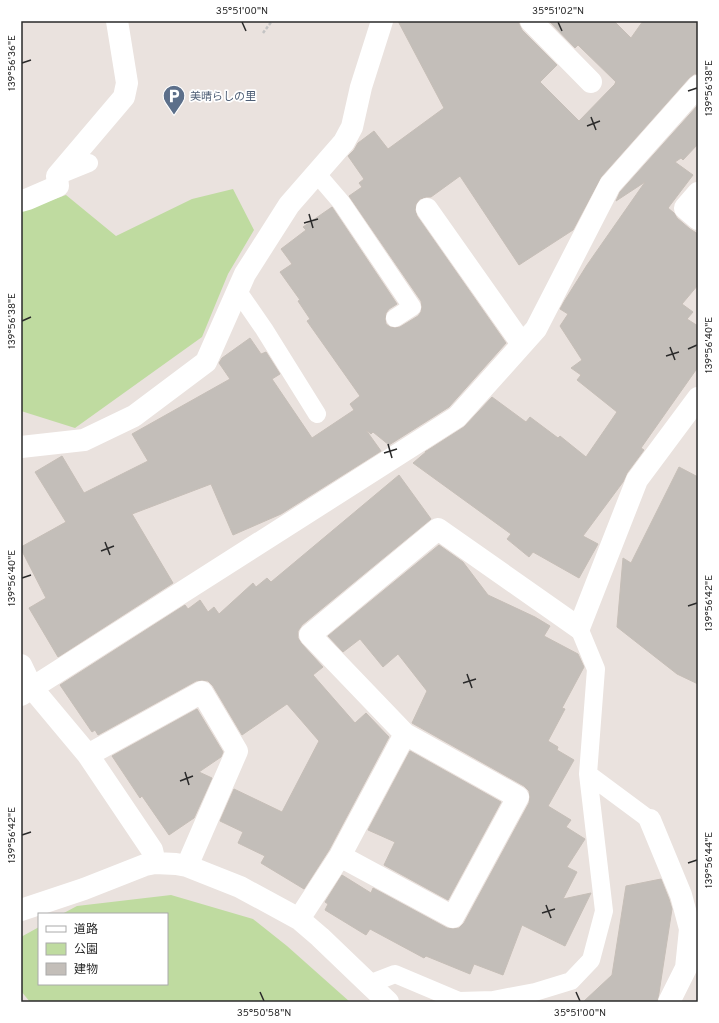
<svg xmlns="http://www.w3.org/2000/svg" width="719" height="1023" viewBox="0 0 719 1023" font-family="Overpass,'Noto Sans JP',sans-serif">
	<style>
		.green { fill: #bfdba0 }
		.building { fill: #c3beb9; stroke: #c6beb7 }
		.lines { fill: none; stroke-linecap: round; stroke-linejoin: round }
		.path { stroke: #c3c3c3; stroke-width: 2.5; stroke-dasharray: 3 2; stroke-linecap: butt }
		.lane { stroke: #fff; stroke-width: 18 }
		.street { stroke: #fff; stroke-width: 22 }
		.ticks { fill: none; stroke: #2a2a2a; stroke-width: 1.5 }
		.labels { text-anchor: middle; stroke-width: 3.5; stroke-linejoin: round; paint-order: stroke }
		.service-label { font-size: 11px; fill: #4e5e75; stroke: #fff; text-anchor: start }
		.neatline { fill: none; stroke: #2a2a2a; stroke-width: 1.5 }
		.ticks-label { font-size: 10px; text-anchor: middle; fill: #2a2a2a }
	</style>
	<rect width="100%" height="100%" fill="#eae2de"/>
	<path class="green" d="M233,189l21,41 -26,44 -26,63 -127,91 -54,-17v-200l45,-16 50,41 76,-37z
		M171,895l82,24 34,27 63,56h-320l-9,-11v-54l18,-10v57h128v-70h-105l15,-8z"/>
	<path class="building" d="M398,21h121v3l3,6 35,35 -17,17 39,39 36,-37v-1l1,-1 -38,-37 -3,3 -26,-27h65l17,17 12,-17h55v53h-4l-5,4 -88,99 -28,53 -54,35 -59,-89 -29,21h-5l-6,2 -4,5 -1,6 2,6 89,127 -57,64 -60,38 -16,-13 -2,2 -5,-4 15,21 -100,63 -48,21 -22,-51 -79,30 41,69 -115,74 -29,-49 17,-10 -25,-49v-2l45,-25 -31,-50 27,-16 22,37 64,-32 -16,-27 98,-55 -11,-16 3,-5 28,-20 11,16 5,-2 14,22 -8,5 40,59 42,-28 -4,-6 10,-8 -53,-75 3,-2 -12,-18 2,-1 -20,-28 12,-8 -11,-15 25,-19 -3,-3 29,-20 65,97 -8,5 -3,4 -1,6 1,5 4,3 5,1 5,-1 18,-11 3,-4 1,-5 -1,-6 -72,-105 13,-9 -3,-4 5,-4 -16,-23 6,-6 4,-7 16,-12 14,18 56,-41z
		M698,105v39l-15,16 -2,-2 -6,4 18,13 -25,33 6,5 3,5 13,11 8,5v51l-16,19 11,8 -6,7 11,7v41l-57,81 3,2 -17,23 -4,9 -40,54 15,8 -19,34 -46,-26 -4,5 -22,-18 4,-5 -98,-71 14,-12 -2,1 39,-25 28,-30 34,25 4,-5 28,21 2,-2 26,21 31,-45 -40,-32 4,-5 -10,-7 11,-8 -22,-34 8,-12 -8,-5 5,-9 22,-35 58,-83 -29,19 4,-9z
		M679,467l19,10v207l-21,-10 -60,-47 6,-69 8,5z
		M399,475l32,44 -129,106 -4,6v7l3,5 22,24 -10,8 42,48 11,-10 23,24 -60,113 -25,39 -43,-26 4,-7 -27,-13 5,-11 -23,-11 14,-32 48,23 37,-71 -32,-37 -45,31 -29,-49 -5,-5 -6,-1 -6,1 -98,54 -3,-5 -3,2 -32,-47 125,-80 3,4 12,-9 8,12 6,-5 5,7 34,-31 3,4 11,-9 4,4z
		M439,545l24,17 25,33 47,22 15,9 -6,10 34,18 6,13 -22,41 3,1 -17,32 10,6 -1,3 17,10 -26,46 23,14 -5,7 19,12 -18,28 10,5 -14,27 28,-6 -26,53 -43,-21 -19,50 -29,-11 -4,10 -44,-18 -2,2 -54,-29 -4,6 -41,-25 3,-6 -3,-2 17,-27 29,18 2,-5 74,40 6,1 6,-1 5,-5 65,-120 1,-6 -1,-6 -5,-5 -112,-63 15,-32 -29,-37 -15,13 -23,-28 -17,13 -15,-16z
		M197,709l26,43 -2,5 -22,15 13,6 -18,40 -25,17 -27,-39 -2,2 -28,-42z
		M410,751l91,51 -53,98 -64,-35 11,-23 -27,-12z
		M661,879l8,20 3,10 -13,84 -2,9h-74l29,-27 14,-89z"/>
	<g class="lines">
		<path class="path" d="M263,33l9,-12"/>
		<path class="lane" d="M317,174l24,28 71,105 -17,11
			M57,176l32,-13
			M237,290l27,39 53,85
			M588,774l62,46
			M369,984l26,-10 64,27 34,-1 42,-8 36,-11 20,-21 13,-49 -16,-137 8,-105 -17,-41"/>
		<path class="street" d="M531,21l60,61
			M698,193l-13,15 13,11
			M21,201l7,-2 30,-13 -1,-10 67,-79 3,-14 -10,-62
			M427,209l95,135
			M21,447l63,-7 50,-24 72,-54 39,-88 44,-69 55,-63 8,-15 9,-40 21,-66
			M21,665l11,23 56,67 64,95 3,13
			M21,695l436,-278 79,-88 74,-144 88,-99
			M88,755l114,-63 35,59 -50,115
			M650,820l31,75 9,34 -4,39 -17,34
			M340,856l113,61 65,-120 -113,-63 -95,-99 128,-106 141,99 58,-148 61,-82
			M21,910l63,-21 61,-24 10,-2 21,1 11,2 53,21 59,32 21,18 49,47 19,18
			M299,919l41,-63 65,-122"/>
	</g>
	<path class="ticks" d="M242,22l4,9M558,22l4,9M22,63l9,-3M688,91l9,-3M591,117l5,13M587,126l13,-5M309,214l4,14M304,223l14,-4M22,321l9,-4M670,347l5,13M688,349l9,-4M666,356l13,-4M388,444l4,14M384,453l13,-4M105,542l5,13M101,551l13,-5M22,578l9,-3M688,606l9,-3M467,674l5,14M463,683l13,-4M185,772l4,13M180,781l13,-5M22,835l9,-3M688,863l9,-3M546,905l5,13M542,913l13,-4M260,992l4,9M576,992l4,9"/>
	<defs>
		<g id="parking-pin" transform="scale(1.15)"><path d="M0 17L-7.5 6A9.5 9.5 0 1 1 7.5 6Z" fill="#5c6f8a" stroke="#fff"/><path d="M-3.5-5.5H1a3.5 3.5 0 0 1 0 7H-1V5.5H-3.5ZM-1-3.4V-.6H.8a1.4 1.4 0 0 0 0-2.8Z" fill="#fff"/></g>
	</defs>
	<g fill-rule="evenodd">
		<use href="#parking-pin" x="174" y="96"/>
	</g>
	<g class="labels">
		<g class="service-label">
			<text x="190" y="100">美晴らしの里</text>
		</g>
	</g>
	<rect width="719" height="1023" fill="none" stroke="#ffffff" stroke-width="44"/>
	<rect x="38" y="913" width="130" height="72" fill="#ffffff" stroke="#aaaaaa"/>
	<rect x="46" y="926" width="20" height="6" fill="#ffffff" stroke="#aaaaaa"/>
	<text x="74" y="933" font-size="12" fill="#2a2a2a">道路</text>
	<rect x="46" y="943" width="20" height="12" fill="#bfdba0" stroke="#aaaaaa"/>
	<text x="74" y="953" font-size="12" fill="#2a2a2a">公園</text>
	<rect x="46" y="963" width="20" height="12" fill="#c3beb9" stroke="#aaaaaa"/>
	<text x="74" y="973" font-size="12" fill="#2a2a2a">建物</text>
	<rect x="22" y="22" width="675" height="979" class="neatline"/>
	<g class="ticks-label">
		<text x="242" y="14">35°51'00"N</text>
		<text x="558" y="14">35°51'02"N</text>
		<text transform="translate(11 63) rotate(-90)" y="4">139°56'36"E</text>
		<text transform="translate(708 88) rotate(-90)" y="4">139°56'38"E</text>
		<text transform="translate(11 321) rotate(-90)" y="4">139°56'38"E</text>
		<text transform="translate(708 345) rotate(-90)" y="4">139°56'40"E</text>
		<text transform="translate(11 578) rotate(-90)" y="4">139°56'40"E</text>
		<text transform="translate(708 603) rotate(-90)" y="4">139°56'42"E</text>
		<text transform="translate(11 835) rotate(-90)" y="4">139°56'42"E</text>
		<text transform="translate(708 860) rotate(-90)" y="4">139°56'44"E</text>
		<text x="264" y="1016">35°50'58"N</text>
		<text x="580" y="1016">35°51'00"N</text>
	</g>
</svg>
